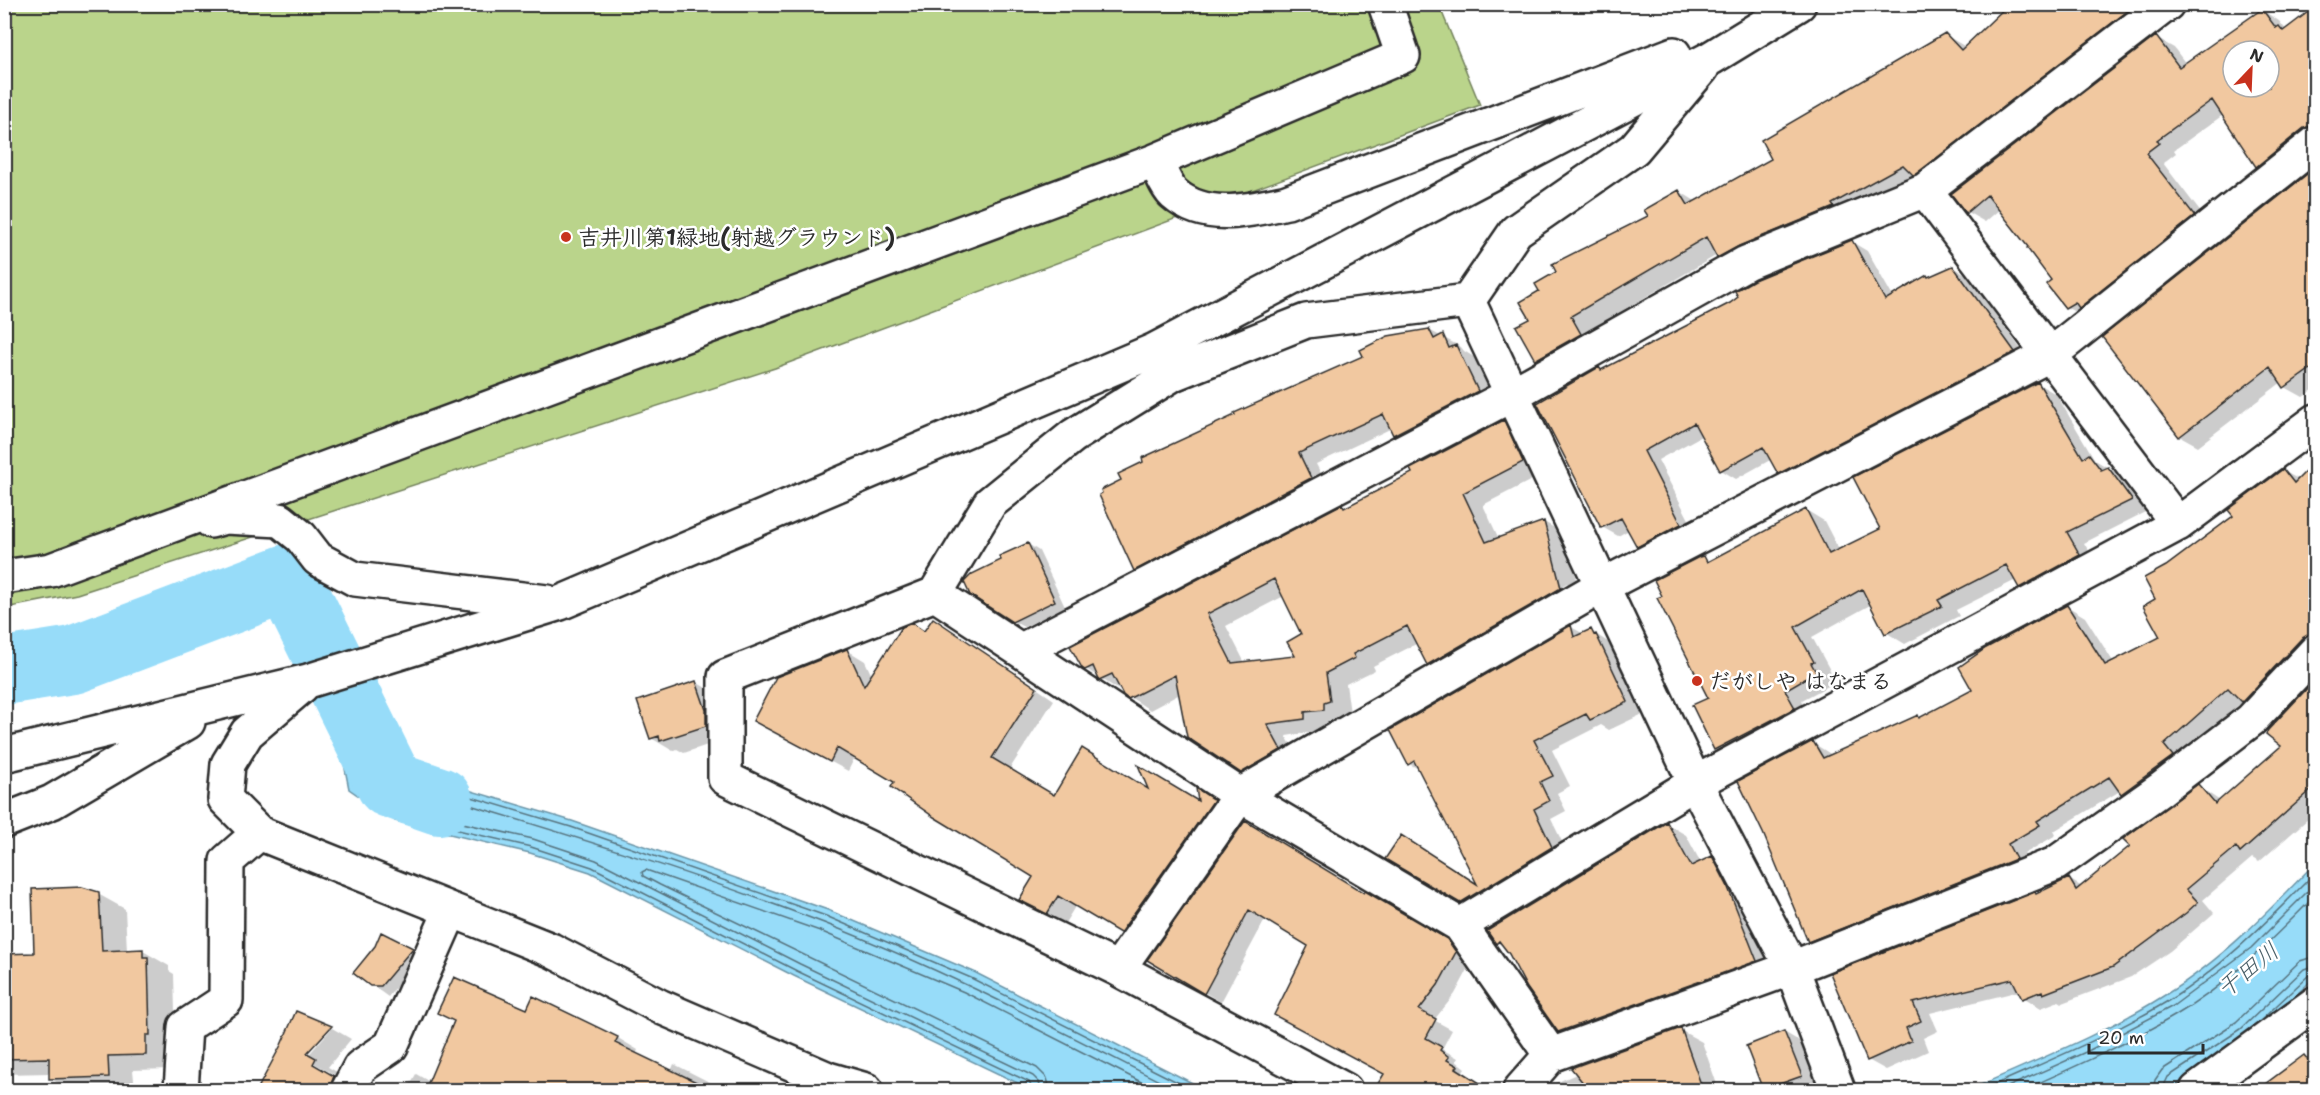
<svg xmlns="http://www.w3.org/2000/svg" width="2320" height="1095" viewBox="0 0 2320 1095" font-family="'Shantell Sans','Klee One',sans-serif">
	<style>
		.green { fill: #bad48b; stroke: #72805b; stroke-width: 1.5 }
		.water { fill: #97dcf9; stroke: #6c95a7; stroke-width: 1.5 }
		.shadow { fill: #0003; fill-rule: evenodd }
		.lines { fill: none; stroke-linecap: round; stroke-linejoin: round }
		.shore { stroke: #56727d; stroke-width: 1.5 }
		.river { stroke: #97dcf9; stroke-width: 68 }
		.building { fill: #f1c8a0; stroke: #2b2b2b; stroke-width: 1.5; fill-rule: evenodd }
		.minor-casing { stroke: #2b2b2b; stroke-width: 38 }
		.minor { stroke: #fff; stroke-width: 33 }
		.poi-dot { fill: #c8321e; stroke: #fff; stroke-width: 2 }
		.labels { text-anchor: middle; stroke-width: 5; stroke-linejoin: round; paint-order: stroke }
		.poi-label { font-size: 22px; font-weight: bold; fill: #2b2b2b; stroke: #fff; text-anchor: start }
		.water-label { font-size: 24px; font-style: italic; fill: #4b6069; stroke: #fff }
	</style>
	<rect width="100%" height="100%" fill="#fff"/>
	<filter id="ink" filterUnits="userSpaceOnUse"><feTurbulence type="fractalNoise" baseFrequency=".0167" numOctaves="2"/><feDisplacementMap in="SourceGraphic" scale="12" xChannelSelector="R" yChannelSelector="G"/><feConvolveMatrix kernelMatrix="1 2 1 2 8 2 1 2 1" color-interpolation-filters="sRGB"/></filter>
	<g filter="url(#ink)">
		<path class="green" d="M5,5h1434l41,100 -705,263 -698,226 -72,14z"/>
		<path class="water" d="M393,738l25,37 154,46 256,89 146,62 232,118h-174l-238,-114 -204,-104 -60,-19 -135,-32 -46,-32 -6,-30z
			M2315,863v114l-65,62 -78,51h-203c65,-29 135,-56 196,-95 57,-35 104,-84 150,-132z"/>
		<path class="shadow" d="M2017,4h158l-237,181 -198,84 -23,-14 -126,74 11,18 -44,24 -21,-12 -5,-40 147,-128 18,11 76,-43 172,-124 21,12z
			M2316,8v135l-41,33 -18,-11 -34,-50 -49,35 2,3 -13,10 48,63 -127,91 -18,-10 -18,-22 5,-5 -53,-71 -15,13 -18,-10 -14,-18 203,-156 18,10 12,16 76,-54 17,11 8,10zM2233,51h36v36h-36z
			M2316,169v219l-13,9 -18,-10 -3,-5 -84,64 -18,-10 -76,-98z
			M1852,242l15,9 26,46 60,-30 16,9 60,85 -235,121 -15,-9 -7,-14 -36,20 -15,-9 -18,-35 -45,25 38,73 -43,22 -15,-9 -9,-16 -11,6 -16,-9 -3,-158 4,2z
			M1429,330l32,17 3,4 10,6 22,44 -83,44 -19,-11 -2,-6 -76,36 13,25 -176,91 -18,-10z
			M2038,384l18,10 39,66 32,19 22,31 -65,33 14,23 -59,31 -19,-10 -4,-7 -60,30 3,6 -54,28 -18,-11 -15,-29 -60,33 19,35 -3,2 6,9 -32,17 10,19 -79,40 -18,-10 -5,-51 -6,-140 7,4 95,-52 18,11 15,29 43,-21z
			M1504,422l20,12 19,40 -60,31 16,34 45,-17 21,12 17,66 -133,76 -21,-12 -10,-21 -45,23 2,4 -29,14 4,29 -6,1v7l-19,2v7l-39,6 15,26 -38,22 -22,-12 -61,-78 -30,16 -67,-43 259,-161 4,3 68,-35zM1567,583l2,2 -131,76v-4zM1284,596l19,39 -6,22 -52,6 -19,-37z
			M2283,471l17,9 16,129v44l-55,58 -18,-10 -63,55 -40,47 -20,-12 -66,40 2,4 -32,19 9,15 -206,82 -18,-10 4,-198 19,12 86,-39 3,2 53,-27 93,-85 18,11 29,46 48,-25 -5,-38 10,-32 68,-51z
			M1028,544l11,7 26,56 -41,20 -12,-6 -9,-60z
			M1571,627l13,7 7,-3 23,15 31,67 -36,17 -8,-5 -49,25 18,36 -13,7 9,18 -15,8 19,39 -91,55 -92,-54 93,28 -59,-117 -12,-6z
			M951,630l103,70 -45,70 45,27 97,-5 49,12 -2,-13 32,20 -91,131 -63,-37 -11,18 -26,-13 -4,-33 -139,-95 -41,-25 -7,14 -75,-40 74,-81 18,11 7,15 52,-43z
			M2316,681v131l-57,50 -7,-4 -49,42 11,13 -44,38 -39,26 -69,26 -3,-2 -18,7 -18,-11 -3,-6 -90,22 8,18 -15,7 5,13 -42,19 -18,-10 -36,-86 205,-79 32,-16 13,8 50,-40 66,-61 22,15 64,-55z
			M696,682l22,13 10,43 -44,15 -7,-4 -4,2 -22,-13z
			M1245,822l219,129 8,11 -17,32 -21,26 18,10 -10,19 16,9 -2,3 9,7 -2,3 27,19h-102l-9,-5 6,-11 -75,-128 -44,-28 -45,84 -72,-42z
			M1667,824l19,11 15,28 11,-5 19,11 44,103 -197,71 -19,-12 -55,-84 -7,-5z
			M98,894l27,15 2,42h16l26,15v5l5,3 2,75 -4,20 -39,1 2,20h-64l-20,-11v-6l-47,1v-118l32,-1z
			M376,947l36,2 10,6 -34,42 -33,-24z
			M534,998l84,40 20,12 -2,5 35,16 3,-7 51,26h-157l-70,-31 -18,31h-80l8,-2 8,-14 14,8 97,-71z
			M332,1028l19,11 -23,28 9,5 -2,3 -23,-13 -1,2 27,16 -6,10h-74l25,-44 21,14z
			M1680,1030l22,12 17,48h-169l3,-6z
			M1784,1032l22,13 17,43 -58,2 -17,-43z
			M2304,1056l12,7v27h-57z"/>
		<g class="lines">
			<path class="shore" d="M382,767l4,1 15,22 9,7v4h-5l-35,-25 1,-4z
				M2259,1022l50,-47 7,-2
				M1033,1090l-4,-8 -232,-111 -205,-104 -61,-20 -133,-31 -43,-30 -4,-23 39,-17 25,34 156,47 255,89 145,62 222,112
				M1041,1090l-2,-8 -6,-6 -233,-112 -204,-104 -63,-21 -132,-30 -39,-28 -2,-13 27,-13 19,28 7,5c138,41 276,83 411,135 121,47 236,108 353,167
				M1050,1090l-3,-12 -10,-10 -377,-183 -17,-9 -1,-4 4,-2 174,61 144,61 193,98
				M1983,1090c62,-28 127,-54 185,-89 56,-34 102,-83 148,-129
				M2001,1090l87,-39 85,-45 78,-58 65,-65
				M2023,1090c51,-23 104,-46 153,-75 52,-30 97,-77 140,-120
				M2153,1090l2,-10 7,-10 74,-48 64,-61 16,-5
				M2162,1090l6,-13 73,-48 63,-60 12,-4"/>
			<path class="river" d="M4,671l69,-11 215,-82 102,206 49,17"/>
		</g>
		<path class="building" d="M2009,4l125,2 -218,168 -3,1 -10,-10 -71,39 2,3 -95,39 -22,12 -11,-21 -135,79 10,18 -46,26 -19,-34 14,-7 -10,-17 19,-11 -4,-7 21,-12 -4,-8 96,-48 -4,-6 35,-20 9,15 83,-46 -10,-19 184,-107 16,17z
			M2316,6v119l-12,3 -48,39 -44,-67 -55,40 2,3 -13,10 49,63 -116,92 -4,-6 -10,6 -19,-24 5,-4 -24,-32 1,-1 -41,-52 -21,18 -15,-19 205,-158 23,31 83,-58 14,19 3,-2 4,5zM2233,51h36v36h-36z
			M2316,167v198l-32,23 -14,-21 -91,70 -77,-100z
			M1852,240l33,60 42,-25 1,2 25,-11 62,86 -237,122 -15,-27 -43,24 -26,-48 -50,28 37,73 -44,23 -16,-29 -20,10 -64,-125 62,-36 2,3 129,-67 8,-6 -3,-6 19,-11z
			M1429,329l5,10 9,-5 6,14 7,-3 22,46 -85,44 -10,-21 -84,39 12,25 -177,93 -35,-76 3,-2 -1,-3 20,-10 -3,-6 25,-12 -1,-4 93,-43 -1,-2 129,-57 -3,-6 28,-14z
			M2038,382l45,76 6,-4 12,16 7,-3 24,33 -65,32 13,23 -61,33 -13,-23 -68,35 4,6 -57,28 -23,-45 -67,38 19,35 -3,1 5,9 -31,18 10,18 -81,42 -22,-45 16,-7 -51,-100 5,-2 -8,-16 45,-23 5,-1 3,6 99,-53 23,45 51,-25 -27,-52z
			M1504,420l19,42 -60,31 23,49 58,-21 17,67 -134,77 -20,-39 -54,28 2,4 -29,15 4,28 -6,2v7l-19,2v7l-38,5 14,26 -40,23 -54,-36 -12,-62 -47,24 -5,-4 -11,-21 -13,6 -6,-14 -8,4 -3,-2 -12,-22 272,-142 2,4 68,-35 -2,-4zM1274,579l27,55 -14,8 8,14 -63,7 -25,-49z
			M2316,461v172l-14,5 -60,64 -14,-14 -64,57 9,11 -52,38 -12,-17 -72,44 3,4 -32,19 8,15 -208,83 -45,-109 -25,-52 75,-40 10,17 95,-43 1,3 53,-28 -13,-23 27,-19 81,-43 38,60 55,-28 -17,-31 12,-7 -11,-21 22,-12 67,-50 -5,-6 55,-41 11,14z
			M1028,543l27,58 -43,21 -42,-27 -6,-13 8,-8 29,-14 -2,-4z
			M933,618l104,70 -45,70 62,37 28,-47 66,41 -10,-24 60,36 -2,-13 18,12 -94,133 -62,-37 -11,18 -28,-14 14,-23 -99,-60 -43,-30 3,-5 -57,-34 -7,14 -77,-41 23,-44 71,-28 17,37 38,-59 10,-4 12,8z
			M1571,625l3,12 17,-8 3,6 2,-1 32,68 -38,18 -4,-6 -52,26 19,36 -13,6 9,19 -15,8 18,38 -92,56 -75,-44 16,-24 76,49 -63,-123 -6,4 -18,-35z
			M2316,679v107l-76,67 -4,-6 -50,42 12,13 -12,11 -73,54 -70,27 -1,-3 -20,8 -10,-20 -99,24 8,18 -15,7 5,13 -44,20 -37,-88 205,-81 1,2 33,-16 7,12 54,-44 -7,-7 75,-55 17,20 66,-58 -15,-12 2,-4z
			M696,681l10,29v16l-46,15 -1,-5 -9,3 -13,-38z
			M1245,821l119,72 1,-2 82,48 9,13 -18,33 -19,25 17,9 -10,19 16,9 -2,3 9,7 -2,3 11,6 -2,2 35,22h-117l10,-16 -110,-59 34,-69 -59,-36 -45,84 -57,-34z
			M1667,822l24,44 21,-10 15,29 30,76 -199,71 -31,-44 -18,-34 -10,-13 -3,3 -9,-13z
			M82,887l17,5 3,59 41,-2v8h5l2,78h-4v20l-38,1 1,21 -60,2v-21l-45,1v-105l30,-1 -2,-64z
			M381,932l32,16 -32,38h-11l-17,-13 22,-27z
			M454,977l73,32 6,-13 85,41 -3,6 98,47h-288l29,-69 -17,-8z
			M296,1011l36,15 -25,27 9,5 -3,6 21,12 -5,14h-72l24,-45z
			M1681,1028l22,62h-114l-18,-22z
			M1784,1031l18,45 -39,14 -17,-44z
			M2304,1055l12,15v20h-59z"/>
		<g class="lines">
			<g class="minor-casing">
				<path id="minor" d="M1155,161c6,10 11,26 19,33 32,28 76,16 113,8l387,-148
					M1925,190l253,334
					M211,521l14,-4 55,3 21,17 17,22 37,20 192,23
					M4,577l47,-7 1104,-409 248,-105 -18,-52
					M935,594l305,201 220,130 91,130
					M1022,650l489,-255 235,-132 179,-73 242,-186
					M302,686l-55,47 -19,31 -3,35 34,34 292,117 110,57 167,72 38,11
					M4,755l304,-74 252,-78 593,-252 558,-293 88,-54
					M4,821l48,-19 136,-80
					M1460,925l235,-142 483,-259 138,-103
					M1118,969l122,-174 360,-208 451,-233 265,-211
					M181,1090l4,-63 41,-27 1,-139 32,-28
					M348,1090l12,-23 31,-21 60,-136
					M1345,1090l-227,-121 -393,-191v-101l210,-83 55,-91 83,-67 100,-62 133,-53 162,-20
					M1520,1090l31,-35 241,-87 -97,-185 -227,-482 48,-70 118,-82 68,-81
					M1838,1090l-46,-122 263,-104 106,-75 90,-69 65,-69
					M2197,1090l119,-87"/>
			</g>
			<use href="#minor" class="minor"/>
		</g>
	</g>
	<g class="poi-dot">
		<circle cx="566" cy="237" r="6"/>
		<circle cx="1697" cy="681" r="6"/>
	</g>
	<g class="labels">
		<g class="poi-label">
			<text x="578" y="245">吉井川第1緑地(射越グラウンド)</text>
			<text x="1709" y="689">だがしや はなまる</text>
		</g>
		<g class="water-label">
			<text transform="translate(2248 970) rotate(-39)" y="8">干田川</text>
		</g>
	</g>
	<rect width="2320" height="1095" fill="none" stroke="#fff" stroke-width="24"/>
	<rect x="12" y="12" width="2296" height="1071" fill="none" stroke="#2b2b2b" stroke-width="2" filter="url(#ink)"/>
	<g transform="translate(2251 69) rotate(23)"><circle r="28" fill="#ffffff" stroke="#aaaaaa" stroke-width="1.5"/>
	<path d="M0-4.5L10 22L0 15L-10 22Z" fill="#c8321e"/>
	<text y="-9" font-size="16" font-weight="bold" text-anchor="middle" fill="#2b2b2b">N</text>
	</g>
	<path d="M2089 1044v9h114v-9" fill="none" stroke="#2b2b2b" stroke-width="3"/>
	<text x="2098" y="1044" font-size="18" fill="#2b2b2b" stroke="#ffffff" stroke-width="4.5" paint-order="stroke">20 m</text>
</svg>
